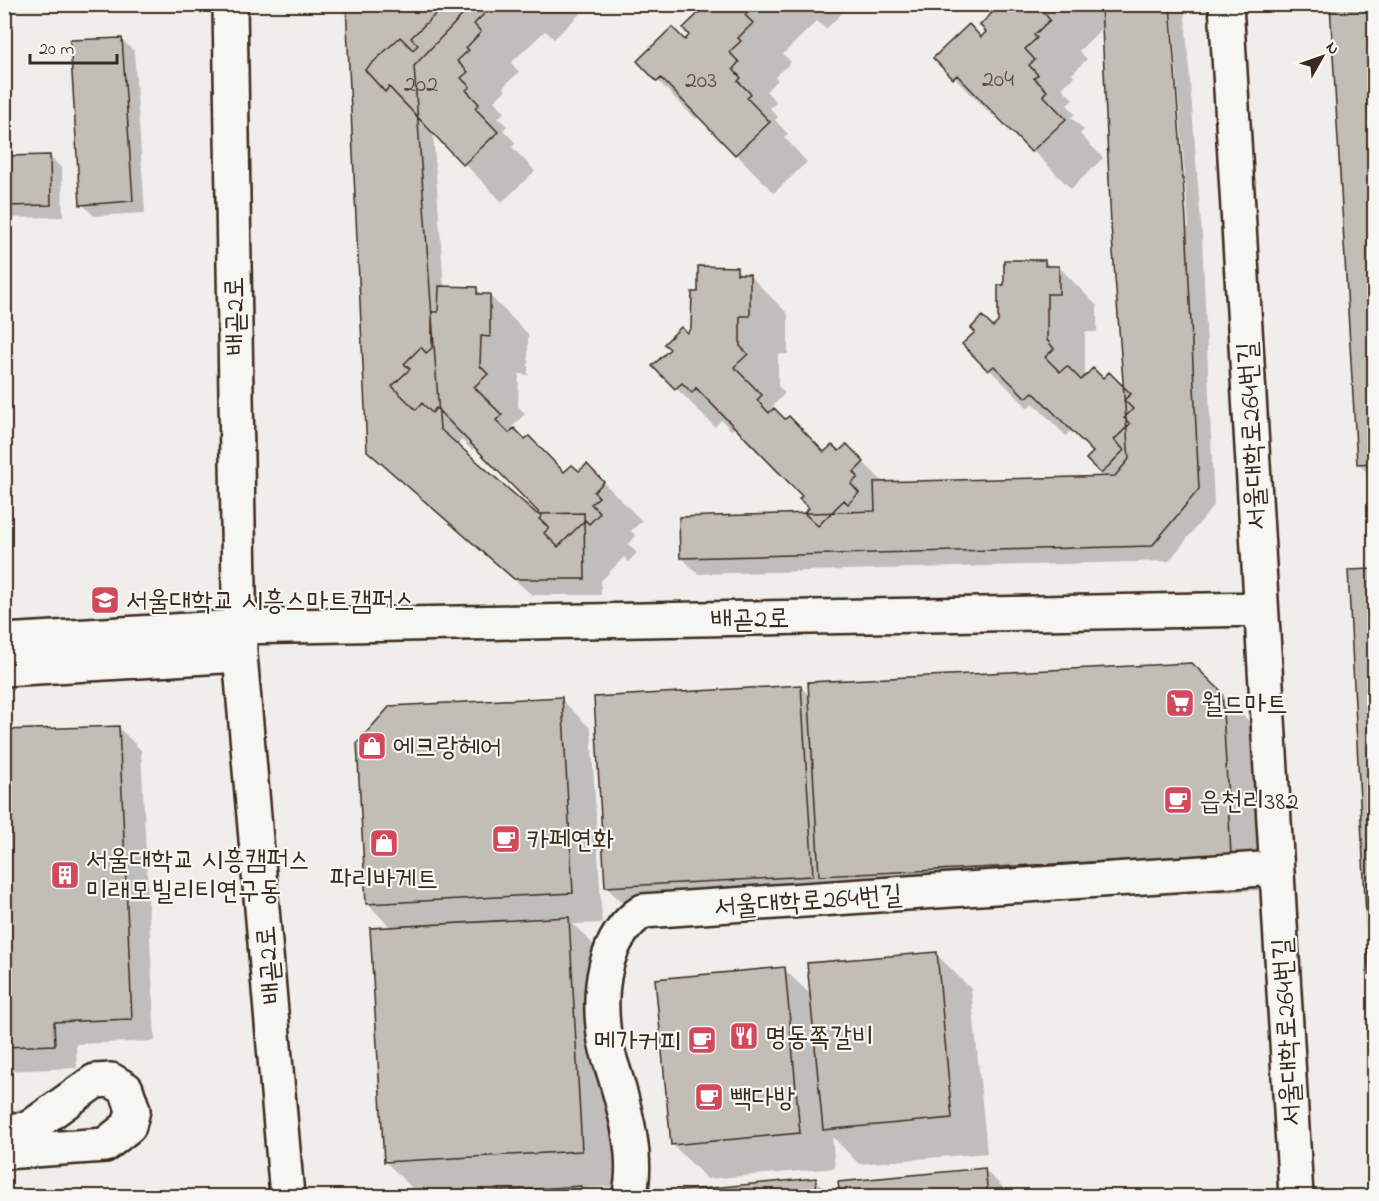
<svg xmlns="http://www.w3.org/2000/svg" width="1379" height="1201" viewBox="0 0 1379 1201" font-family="'Indie Flower','Poor Story',sans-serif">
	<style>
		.shadow { fill: #0003; fill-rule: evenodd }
		.building { fill: #c2bdb7; stroke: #3b2a1e; stroke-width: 1.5 }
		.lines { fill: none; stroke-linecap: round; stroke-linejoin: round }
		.minor-casing { stroke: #3b2a1e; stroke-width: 38 }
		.major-casing { stroke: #3b2a1e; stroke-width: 38 }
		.minor { stroke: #f6f6f2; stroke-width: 33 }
		.major { stroke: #f6f6f2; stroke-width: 33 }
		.labels { text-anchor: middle; stroke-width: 4.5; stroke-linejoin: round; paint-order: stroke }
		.number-label { font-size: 24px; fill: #5d4f44 }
		.street-label { font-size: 27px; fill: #3b2a1e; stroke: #f6f6f2 }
		.poi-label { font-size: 27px; fill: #3b2a1e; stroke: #f6f6f2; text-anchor: start }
	</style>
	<rect width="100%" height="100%" fill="#efeeea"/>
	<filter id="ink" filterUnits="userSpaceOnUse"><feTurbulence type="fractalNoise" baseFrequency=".0167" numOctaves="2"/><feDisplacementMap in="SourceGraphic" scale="12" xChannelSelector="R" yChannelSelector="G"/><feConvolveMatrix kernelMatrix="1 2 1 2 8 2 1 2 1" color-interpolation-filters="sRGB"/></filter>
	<g filter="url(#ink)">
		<path class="shadow" d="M348,4h254l-7,7 -6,-6 -35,34 -9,-8 -34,32 8,9 -16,15 3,3 -12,11 11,11 -7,6 9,8 -4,4 13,13 -4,4 23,24 -33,31 -69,-71 11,157 32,1 7,6 7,1 38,38v41l-9,-1 -1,32 7,8 -13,13 53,47h14l8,-8 55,55 -11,10 5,5 -8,8 9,9 -9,9 -4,-5 -23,24v14h-69l-164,-144zM462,440l10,10 3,-4 69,70h-7l-80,-71z
			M710,4h141l-25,25 -9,-8 -34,33 8,8 -16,15 3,3 -12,11 11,11 -7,6 8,9 -3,3 13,14 -4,3 23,25 -33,31 -74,-77 -4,3 -38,-38z
			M1003,4h165l18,224 3,-1 -18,-223h13l18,233 12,268 -45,56 -471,13 -16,-16 126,-43 3,-7 -7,-12 -68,-70 -5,4 -10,-10 -6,7 -61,-61 39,-38 6,-35 37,-24 7,6 7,1 38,38v40h-10v32l7,7 -13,14 53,46h14l8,-7 37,37 222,-5 -18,-19 7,-7 -23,-23 -6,7 -33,-33 -5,5 -64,-64 29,-15 7,-7 5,-35 40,-26 6,6h8l38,39v26h-12v47l19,1 21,10 -22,-363 -24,24 8,8 -15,15 2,3 -12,11 11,11 -6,6 8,9 -4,3 13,13 -4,4 23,24 -32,31 -75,-76 -3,3 -58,-58 46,-20 7,-6z
			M1332,4h42v476l-15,-16z
			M121,39l13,12 11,162 -51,3 -12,-12z
			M50,156l12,13 1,48 -59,1v-61z
			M1374,570v408l-4,-5 -20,-402z
			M801,687l10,10 410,-4 35,35 9,162 -410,20 -211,15 -38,-38z
			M561,699l30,30 11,194 -29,1 30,30 14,232 -37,2 9,8h-169l-34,-34 6,-233 -25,-26z
			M118,727l23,23 14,291 -79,3 1,24 -73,3v-339z
			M936,954l35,35 16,164 -128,11 -27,-28 3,32 -128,11 -35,-35 112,-175 28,27z
			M985,1170l27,26h-171l-1,-13z
			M815,1180l17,16h-162v-2z"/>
		<path class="building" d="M346,4h127l-59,62 26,363 97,85 47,-1 1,66h-71l-147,-128z
			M446,4h48l-20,20 7,8 -15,16 3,2 -12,11 11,11 -7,6 9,9 -4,3 13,14 -4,4 23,24 -35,33 -74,-78 -4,5 -20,-22 35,-33 13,13 5,-5 -7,-7z
			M708,4h48l-11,11 8,8 -15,15 3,3 -12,11 10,10 -6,7 8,9 -3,3 13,13 -4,4 23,24 -35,33 -74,-77 -4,4 -20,-21 35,-34 13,13 4,-5 -6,-7z
			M1001,4h48l-7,7 8,9 -16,15 3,3 -12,11 10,11 -6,5 9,10 -4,3 13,13 -4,4 23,24 -35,33 -74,-77 -4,4 -20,-21 36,-34 12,13 5,-5 -6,-7z
			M1101,4h69l16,216 13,269 -47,57 -472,12 -1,-41 196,-6 -1,-29 241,-6 14,-17 -18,-234z
			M1330,4h44v459l-17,1z
			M122,38l11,163 -53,4 -10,-165z
			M50,155l1,50 -47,1v-50z
			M1004,260h41v6h14v28h-12v46l7,9 -9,8 15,15 7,-6 14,14 12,-12 10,10 6,-6 22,22 -7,6 9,9 -9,9 6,6 -16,16 10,10 -23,24 -15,-15 7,-7 -60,-60 -7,6 -32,-32 -6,5 -26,-27 13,-12 -4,-4 11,-12 11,11 5,-5v-37h6z
			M698,266l39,1v7h13v42h-10v30l8,8 -14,13 28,28 -5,5 12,13 5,-5 11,11 4,-3 35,36 8,-7 7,6 8,-7 17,18 -10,10 4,5 -7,7 8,9 -11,11 -4,-4 -26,26 -14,-13 5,-5 -10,-9 3,-3 -106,-108 -4,5 -10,-10 -7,6 -23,-23 18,-17 -6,-5 17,-17 6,6 4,-5 1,-36h6z
			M439,286l38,1v7h13v43l-9,-1 -1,30 8,8 -14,13 28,28 -6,5 13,13 5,-5 11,11 4,-3 35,36 8,-7 7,6 8,-7 17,18 -10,10 5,5 -8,7 9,9 -11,11 -4,-4 -27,27 -14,-14 5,-5 -10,-9 3,-3 -106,-108 -4,5 -10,-10 -6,7 -24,-24 18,-17 -6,-5 17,-17 5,6 6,-5v-36h6z
			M1374,569v405h-5l-21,-404z
			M1192,663l30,29 9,163 -412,21 -11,-194z
			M801,685l12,191 -208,11 -11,-190z
			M562,697l11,196 -207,11 -9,-161 33,-37z
			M119,726l13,293 -78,3 1,23 -51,2v-317z
			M569,917l13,234 -198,11 -14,-234z
			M937,952l15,166 -129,12 -16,-167z
			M785,967l15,166 -129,12 -16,-166z
			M985,1168l3,28h-148l-2,-14z
			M816,1178l1,18h-148v-4z
			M581,1186l1,10h-157z"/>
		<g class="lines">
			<g class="minor-casing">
				<path id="minor" d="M1226,4l70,1192
					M4,641l235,-14 1022,-18
					M4,669l236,-14
					M4,1131l24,-2 67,-48 16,-1 15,9 7,21 -4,16 -24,19 -101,7
					M629,1196c10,-34 -3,-83 -13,-117 -4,-14 -10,-29 -12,-44 -6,-44 -1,-98 39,-124l633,-43"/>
			</g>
			<g class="major-casing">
				<path id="major" d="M230,4l10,651 47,541"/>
			</g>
			<use href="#minor" class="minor"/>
			<use href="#major" class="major"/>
		</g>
	</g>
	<defs>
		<g id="university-square" transform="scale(1.5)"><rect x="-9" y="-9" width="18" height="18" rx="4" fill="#d1495b" stroke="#f6f6f2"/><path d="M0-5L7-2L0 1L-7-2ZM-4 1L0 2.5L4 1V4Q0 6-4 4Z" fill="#fff"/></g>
		<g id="supermarket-square" transform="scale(1.5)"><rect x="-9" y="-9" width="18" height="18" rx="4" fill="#d1495b" stroke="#f6f6f2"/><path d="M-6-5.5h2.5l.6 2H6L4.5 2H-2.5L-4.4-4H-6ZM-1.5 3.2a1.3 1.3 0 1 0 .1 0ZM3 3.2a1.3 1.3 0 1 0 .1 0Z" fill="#fff"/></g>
		<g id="shop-square" transform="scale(1.5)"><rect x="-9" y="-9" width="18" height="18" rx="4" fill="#d1495b" stroke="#f6f6f2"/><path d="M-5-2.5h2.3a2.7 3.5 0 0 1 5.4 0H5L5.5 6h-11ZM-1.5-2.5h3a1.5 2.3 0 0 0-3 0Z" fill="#fff"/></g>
		<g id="cafe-square" transform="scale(1.5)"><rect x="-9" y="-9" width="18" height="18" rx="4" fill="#d1495b" stroke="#f6f6f2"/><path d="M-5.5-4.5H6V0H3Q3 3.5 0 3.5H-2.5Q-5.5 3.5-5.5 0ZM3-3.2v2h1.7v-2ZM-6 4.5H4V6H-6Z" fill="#fff"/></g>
		<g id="building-square" transform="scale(1.5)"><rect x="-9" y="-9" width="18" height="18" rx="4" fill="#d1495b" stroke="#f6f6f2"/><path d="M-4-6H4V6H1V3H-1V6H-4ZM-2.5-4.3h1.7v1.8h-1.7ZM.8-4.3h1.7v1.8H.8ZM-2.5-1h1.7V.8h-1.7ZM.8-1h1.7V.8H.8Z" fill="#fff"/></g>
		<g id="restaurant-square" transform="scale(1.5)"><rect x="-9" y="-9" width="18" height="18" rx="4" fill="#d1495b" stroke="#f6f6f2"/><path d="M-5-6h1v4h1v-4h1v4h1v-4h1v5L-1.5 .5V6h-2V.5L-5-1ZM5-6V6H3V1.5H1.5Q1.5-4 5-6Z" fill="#fff"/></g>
	</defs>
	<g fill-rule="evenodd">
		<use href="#university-square" x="105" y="600"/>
		<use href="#supermarket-square" x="1180" y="703"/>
		<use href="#shop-square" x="372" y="746"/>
		<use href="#cafe-square" x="1178" y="800"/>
		<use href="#cafe-square" x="506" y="839"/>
		<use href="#shop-square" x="384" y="843"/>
		<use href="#building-square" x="65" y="875"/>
		<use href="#restaurant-square" x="744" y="1036"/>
		<use href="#cafe-square" x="702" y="1040"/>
		<use href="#cafe-square" x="709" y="1097"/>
	</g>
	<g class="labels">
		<g class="number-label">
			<text x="998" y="86">204</text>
			<text x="701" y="87">203</text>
			<text x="421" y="91">202</text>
		</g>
		<g class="street-label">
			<text transform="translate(234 316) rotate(-91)" y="9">배곧2로</text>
			<text transform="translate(1251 436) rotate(-93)" y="9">서울대학로264번길</text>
			<text transform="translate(750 618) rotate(-1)" y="9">배곧2로</text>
			<text transform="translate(808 900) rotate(-4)" y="9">서울대학로264번길</text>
			<text transform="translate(268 965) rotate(-95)" y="9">배곧2로</text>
			<text transform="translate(1286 1032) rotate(-93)" y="9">서울대학로264번길</text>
		</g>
		<g class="poi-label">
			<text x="126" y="609">서울대학교 시흥스마트캠퍼스</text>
			<text x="1201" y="712">월드마트</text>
			<text x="393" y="755">에크랑헤어</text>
			<text x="1199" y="809">읍천리382</text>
			<text x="527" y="848">카페연화</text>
			<text x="86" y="868">서울대학교 시흥캠퍼스<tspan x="86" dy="31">미래모빌리티연구동</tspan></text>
			<text x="384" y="887" text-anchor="middle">파리바게트</text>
			<text x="765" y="1045">명동쪽갈비</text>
			<text x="681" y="1049" text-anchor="end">메가커피</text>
			<text x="730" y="1106">빽다방</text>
		</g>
	</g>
	<rect width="1379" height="1201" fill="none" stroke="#f6f6f2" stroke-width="24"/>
	<rect x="12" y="12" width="1355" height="1177" fill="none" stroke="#3b2a1e" stroke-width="2" filter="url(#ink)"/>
	<g transform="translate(1322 57) rotate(50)" stroke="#f6f6f2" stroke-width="4.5" paint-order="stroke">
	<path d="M0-4.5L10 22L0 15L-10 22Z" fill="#3b2a1e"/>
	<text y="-9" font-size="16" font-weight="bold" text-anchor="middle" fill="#3b2a1e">N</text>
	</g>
	<path d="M30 54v9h87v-9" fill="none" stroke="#3b2a1e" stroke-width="3"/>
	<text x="39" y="54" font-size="18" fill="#3b2a1e" stroke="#f6f6f2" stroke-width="4.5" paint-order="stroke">20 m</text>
</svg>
